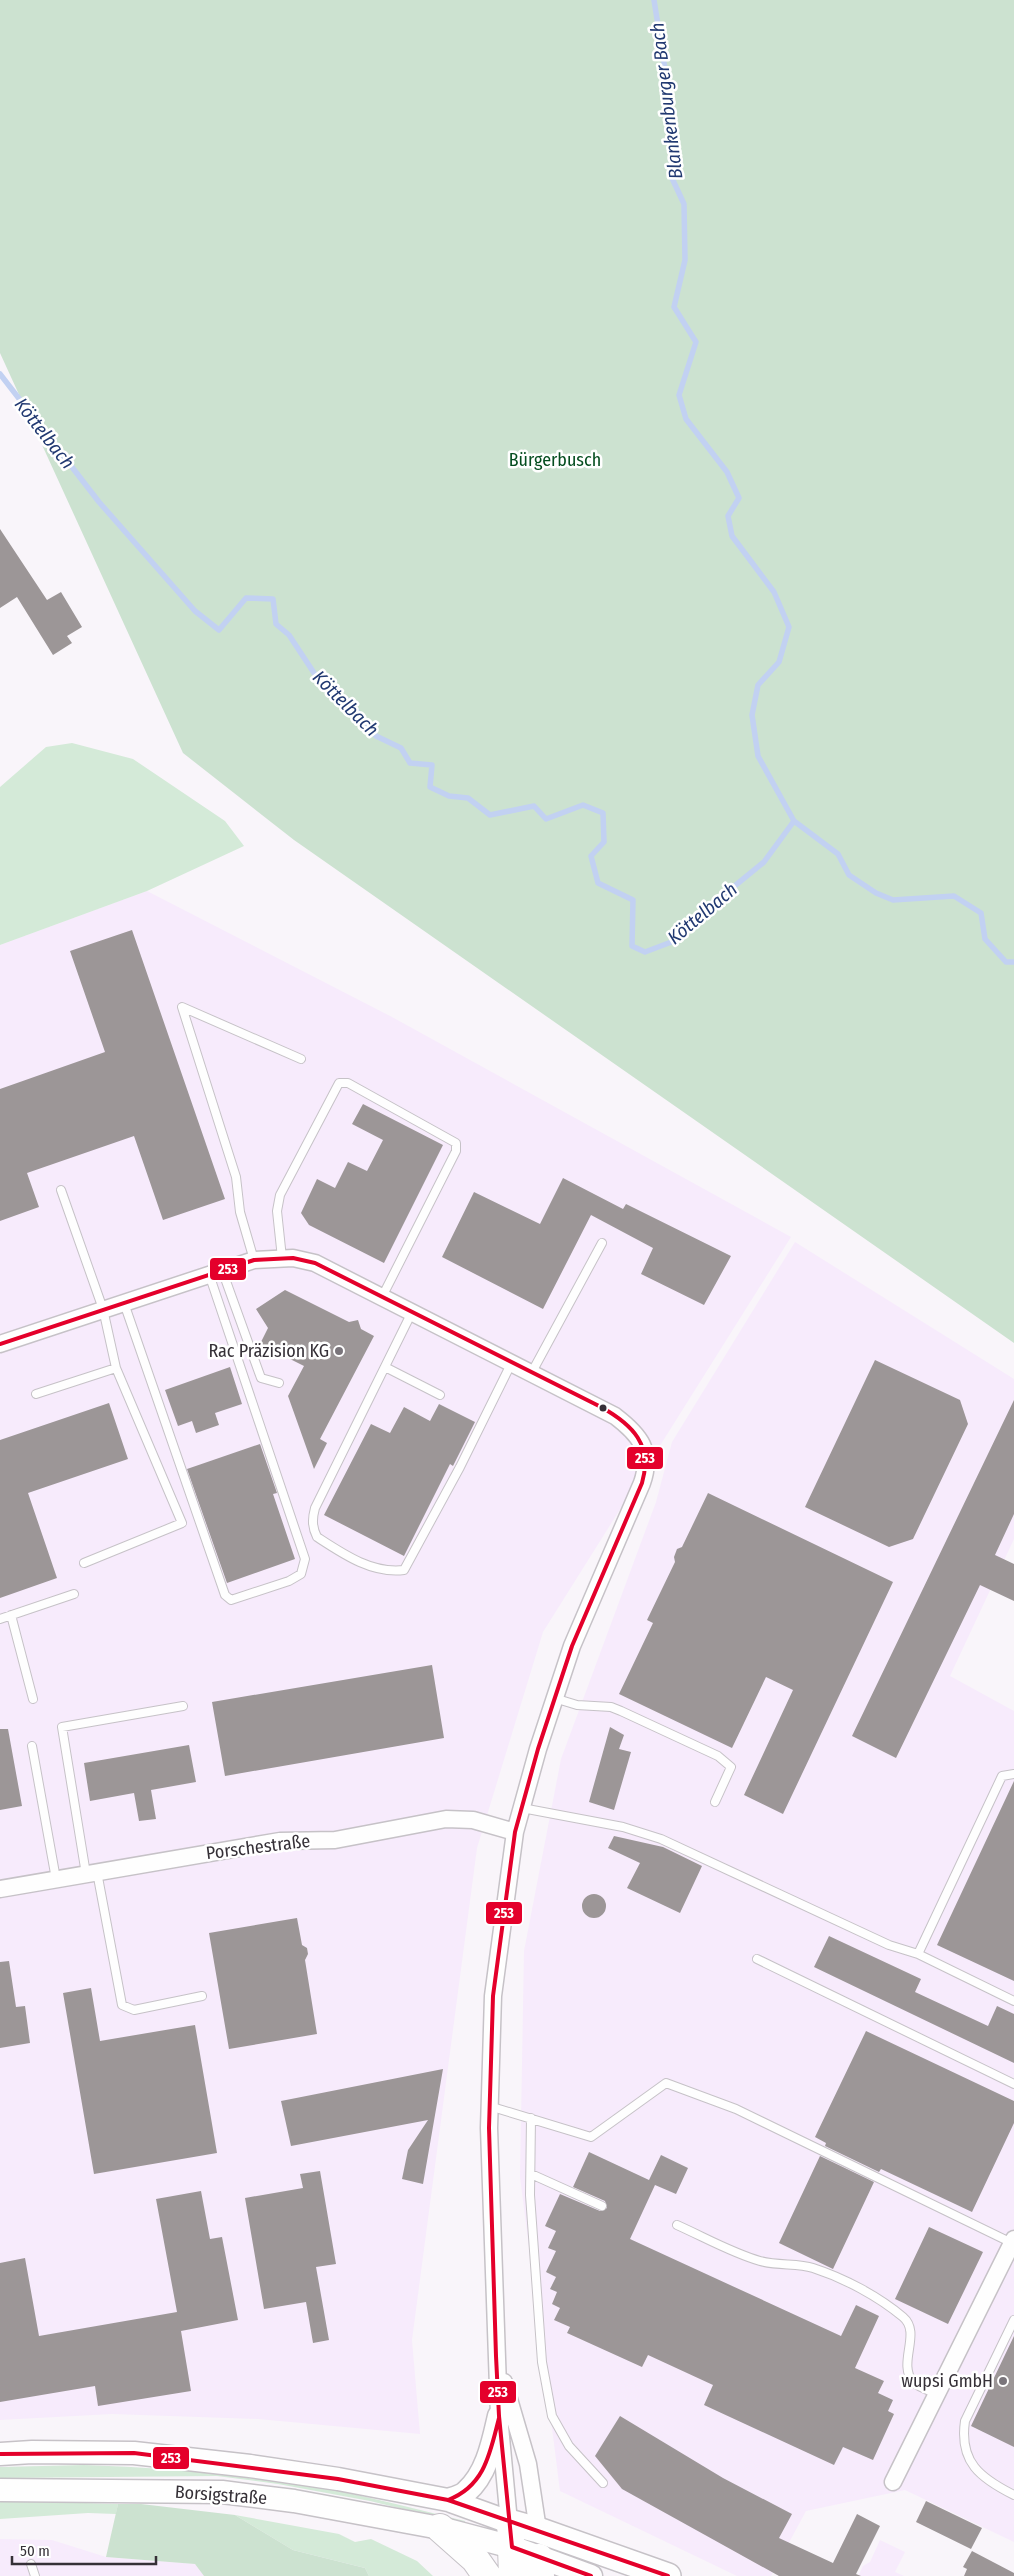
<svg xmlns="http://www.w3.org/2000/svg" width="1014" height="2576" viewBox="0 0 1014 2576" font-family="'Fira Sans Condensed',sans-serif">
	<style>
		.built { fill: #f7ebfc }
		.green { fill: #d4ead8 }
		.forest { fill: #cce2d0 }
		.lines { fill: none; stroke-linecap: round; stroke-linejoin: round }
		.stream { stroke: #c2d1f2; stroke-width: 5.5 }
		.building { fill: #9c9697 }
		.lane-casing { stroke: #c6c2c7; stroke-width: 10 }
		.street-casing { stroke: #c6c2c7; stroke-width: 19 }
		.secondary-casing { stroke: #c6c2c7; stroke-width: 25 }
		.primary-casing { stroke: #c6c2c7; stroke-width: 28 }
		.highway-casing { stroke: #c6c2c7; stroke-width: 30 }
		.lane { stroke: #fefefe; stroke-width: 8 }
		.street { stroke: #fefefe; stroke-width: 16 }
		.secondary { stroke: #fefefe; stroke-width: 22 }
		.primary { stroke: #fefefe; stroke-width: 25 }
		.highway { stroke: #fefefe; stroke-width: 28 }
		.bus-1-casing { stroke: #fff; stroke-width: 8 }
		.bus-1 { stroke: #e4002b; stroke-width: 4 }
		.poi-dot { fill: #7a757b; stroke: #fff; stroke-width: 2 }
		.bus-dot { fill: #353037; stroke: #fff; stroke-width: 2 }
		.labels { text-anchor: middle; stroke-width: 5; stroke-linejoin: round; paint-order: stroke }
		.park-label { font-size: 18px; fill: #044d1f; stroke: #fff }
		.poi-label { font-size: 18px; fill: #353037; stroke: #fff; text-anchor: end }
		.street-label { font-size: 18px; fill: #353037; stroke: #fff }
		.water-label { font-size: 19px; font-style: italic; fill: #213971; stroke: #fff }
		.line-badge { stroke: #fff; stroke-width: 2 }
		.badge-label { font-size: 14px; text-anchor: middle; font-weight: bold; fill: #fff }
	</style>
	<rect width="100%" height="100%" fill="#f9f5fa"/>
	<path class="built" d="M147,891l245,126 399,220 -248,395 -66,216 -65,492 8,94 -162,-15 -146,-5 -112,6v-1475z
		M795,1242l219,137v160l-64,137 64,35v831l-109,-52 -99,21 -35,65h-34l-177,-85 -40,-314 4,-226 37,-192 95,-257 16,-60z
		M0,2539l52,1 54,17 89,7 9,12h-204z
		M880,2540l25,12 -10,20 9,4h-46l5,-10 7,-4z"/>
	<path class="green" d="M72,743l61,16 92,62 19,25 -97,45 -147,54v-158l46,-40z
		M84,2465c64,2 129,7 193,15 63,9 126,26 188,41v3l-95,-23 -92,-17 -61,-8 -217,2v-11z
		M19,2501l99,3 -2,10 -28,-1 -88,6v-17z
		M235,2515l104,19 16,8 16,-3 46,22 16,15h-64l-4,-8 -72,-18z"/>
	<path class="forest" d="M0,0h1014v1343l-720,-503 -111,-87 -183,-400z
		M118,2504h23l94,11 58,35 72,18 4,8h-165l-9,-12 -89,-7z"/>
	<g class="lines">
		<path class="stream" d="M654,0l14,88 4,51 -1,37 13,28 1,56 -11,47 22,35 -17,53 7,24 41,53 12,26 -11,18 4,20 42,56 15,35 -10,35 -21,23 -6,30 6,41 36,65
			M0,374l99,128 96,109 24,19 27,-32 27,1 3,25 13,11 31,47 29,19 27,35 25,12 9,15 22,2 -2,22 19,9 19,2 22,17 44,-9 12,13 37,-14 20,8 1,29 -13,14 7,27 35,17 -1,46 13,6 29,-11 13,-16 77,-63 30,-41 44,33 11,21 27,18 17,7 61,-4 27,17 4,26 21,23h8"/>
	</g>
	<path class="building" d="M0,529l47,71 14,-8 21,35 -15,9 5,7 -19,12 -36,-58 -17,11z
		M132,930l93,269 -62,21 -29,-84 -107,37 12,34 -39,14v-132l105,-37 -35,-101z
		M363,1104l80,41 -59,118 -75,-38 -8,-12 16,-34 18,9 13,-26 19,9 16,-31 -31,-16z
		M563,1178l60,31 3,-5 105,52 -27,49 -63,-31 12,-26 -62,-33 -48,94 -101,-52 32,-65 66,32z
		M285,1290l64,32 9,-2 3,9 13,7 -54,103 7,4 -13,26 -26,-73 16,-30 -44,-22 8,-16 -12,-19z
		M875,1360l85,40 8,24 -55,115 -24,8 -84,-40z
		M230,1367l12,37 -27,9 4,12 -23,8 -4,-12 -14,5 -13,-36z
		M1014,1400v114l-19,41 19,9v37l-34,-16 -84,173 -44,-22z
		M109,1403l19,56 -100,34 29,85 -57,20v-158z
		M439,1404l36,18 -22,44 -3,-2 -46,92 -80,-41 47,-91 19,9 14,-26 26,14z
		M260,1444l17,49 -4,1 22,65 -68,24 -40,-114z
		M708,1493l185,89 -110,232 -39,-19 49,-105 -27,-13 -34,71 -113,-54 34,-71 -6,-3 28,-58 -1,-5 3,-8 5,-2z
		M432,1665l12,73 -219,38 -13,-74z
		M610,1727l14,8 -5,14 12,3 -17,58 -25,-8z
		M0,1729h8l14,77 -22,4z
		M189,1745l7,37 -45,8 5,29 -17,2 -5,-28 -44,8 -6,-38z
		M1014,1781v200l-77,-36z
		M614,1836l49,11 39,19 -22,47 -53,-25 13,-25 -32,-15z
		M582 1906a12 12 0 1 1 24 0a12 12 0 1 1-24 0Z
		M297,1918l5,27 5,3 1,6 -3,6 12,74 -88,15 -20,-116z
		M829,1936l92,43 -6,13 73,34 9,-20 17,8v49l-200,-96z
		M9,1961l7,46 9,-1 5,37 -30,5v-86z
		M91,1988l9,53 95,-16 22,128 -123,21 -31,-181z
		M866,2031l148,70v22l-42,89 -91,-43 -2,3 -54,-26 1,-3 -11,-6z
		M443,2069l-20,115 -21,-5 6,-29 20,-30 -137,26 -10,-45z
		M589,2152l60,28 12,-25 27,13 -12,26 -21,-9 -25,54 211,97 15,-31 23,11 -24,52 29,13 -6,12 15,7 -5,11 6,3 -21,46 -30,-13 -9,18 -130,-60 9,-20 -65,-30 -6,12 -75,-34 3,-6 -16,-7 6,-12 -8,-4 5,-12 -7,-3 6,-12 -10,-5 10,-21 -8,-3 8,-17 -11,-5 15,-32 40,17 7,-3 -2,-7 -32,-14z
		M820,2156l54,26 -41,87 -54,-26z
		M320,2171l16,93 -20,3 13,73 -16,3 -7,-41 -42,7 -19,-111 58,-10 -3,-14z
		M201,2191l9,48 12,-2 16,83 -57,11 10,60 -93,15 -3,-20 -95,16v-139l25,-5 14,78 138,-24 -21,-113z
		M929,2227l54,25 -35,72 -53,-25z
		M1014,2336v111l-43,-21z
		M620,2416l103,62 69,36 -13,24 54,25 24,-49 23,12 -24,48 5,2h-82l-157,-87 -27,-33z
		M926,2501l56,27 -11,21 -55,-27z
		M972,2551l42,22v3h-50l3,-7 -4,-2z"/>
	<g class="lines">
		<g class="lane-casing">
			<path id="lane" d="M61,1190l42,119 13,59 66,155 -98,40
				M282,1258l-5,-47 3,-16 59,-112h9l108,60v8l-74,146
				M254,1260l-14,-48 -4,-35 -54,-170 119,52
				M222,1270l39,108 18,5
				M124,1303l101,292 6,5 58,-19 12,-7 4,-15 -96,-285
				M412,1312l-97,196c-3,11 -3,19 2,29 26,17 55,37 87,33l56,-103 52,-105
				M385,1367l55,28
				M532,1372l70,-129
				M36,1394l80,-26
				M11,1615l22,84
				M0,1619l74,-25
				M554,1698l23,7 34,2 10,4 97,45 13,11 -16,35
				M32,1746l24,133
				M522,1808l101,19 38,12 228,106 29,9 96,47
				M97,1872l25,133 12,5 68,-14
				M86,1874l-24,-147 121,-21
				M918,1954l84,-178 12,-2
				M757,1959l257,125
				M489,2106l102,31 75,-54 70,26 276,134
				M531,2118l-1,77 12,167 10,54 17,30 34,37
				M531,2174l71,32
				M677,2225c27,12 55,28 83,36 18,5 38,2 53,7 31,10 65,28 90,49 19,16 -6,46 10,65 5,5 17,9 24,12
				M1014,2320l-49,101c-6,41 15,57 49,74
				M31,2564l4,12"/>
		</g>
		<g class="street-casing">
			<path id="street" d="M0,1344l254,-84 39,-2 22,5 300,153c25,19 38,35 27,67l-70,163 -34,103 -23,83 -22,164 -4,132 10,288 10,106
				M0,1889l280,-48 55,-1 111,-21 27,1 42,12
				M504,2382l24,82 10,66
				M893,2482l121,-243"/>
		</g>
		<g class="secondary-casing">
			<path id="secondary" d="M0,2454l32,-2 102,1 116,13 88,13 110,21 61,22
				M0,2490l222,2 72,9 146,27 72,19 79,29
				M448,2500c6,-2 14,-4 18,-8 21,-18 27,-50 33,-76"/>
		</g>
		<g class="primary-casing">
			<path id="primary" d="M512,2547l-3,-25 29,8 130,46"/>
		</g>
		<g class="highway-casing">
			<path id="highway" d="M440,2528l35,31 12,17
				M512,2547l1,29
				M539,2558l1,18"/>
		</g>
		<use href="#lane" class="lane"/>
		<use href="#street" class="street"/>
		<use href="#secondary" class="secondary"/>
		<use href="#primary" class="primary"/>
		<use href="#highway" class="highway"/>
		<g class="bus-1-casing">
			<path id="bus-1" d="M0,1344l254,-84 39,-2 22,5 286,144c32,18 52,38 41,76l-70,163 -34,103 -23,83 -22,164 -4,132 7,228 3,60 13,131 79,29
				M0,2454l134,-1 204,26 110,21 220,76
				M448,2500c37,-14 42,-47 51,-82"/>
		</g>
		<use href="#bus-1" class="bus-1"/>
	</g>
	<g class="poi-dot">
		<circle cx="339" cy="1351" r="5"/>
		<circle cx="1003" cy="2381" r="5"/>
	</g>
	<circle class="bus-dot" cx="603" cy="1408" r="4.5"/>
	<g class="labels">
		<g class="park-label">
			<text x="555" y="466">Bürgerbusch</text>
		</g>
		<g class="poi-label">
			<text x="329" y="1357">Rac Präzision KG</text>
			<text x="993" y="2387">wupsi GmbH</text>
		</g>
		<g class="street-label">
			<text transform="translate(258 1847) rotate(-7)" y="6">Porschestraße</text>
			<text transform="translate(221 2495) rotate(4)" y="6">Borsigstraße</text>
		</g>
		<g class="water-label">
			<text transform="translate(666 101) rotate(-97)" y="7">Blankenburger Bach</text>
			<text transform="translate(45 433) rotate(52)" y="7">Köttelbach</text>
			<text transform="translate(346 703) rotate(45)" y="7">Köttelbach</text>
			<text transform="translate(702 913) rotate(-40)" y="7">Köttelbach</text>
		</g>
	</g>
	<g class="line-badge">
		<rect x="209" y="1257" width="38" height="24" rx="5" fill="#e4002b"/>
		<rect x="626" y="1446" width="38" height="24" rx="5" fill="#e4002b"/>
		<rect x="485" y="1901" width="38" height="24" rx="5" fill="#e4002b"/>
		<rect x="479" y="2380" width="38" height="24" rx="5" fill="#e4002b"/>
		<rect x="152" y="2446" width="38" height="24" rx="5" fill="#e4002b"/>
	</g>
	<g class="badge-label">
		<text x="228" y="1274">253</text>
		<text x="645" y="1463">253</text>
		<text x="504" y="1918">253</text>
		<text x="498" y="2397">253</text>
		<text x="171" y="2463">253</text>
	</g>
	<path d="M12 2556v8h144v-8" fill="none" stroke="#353037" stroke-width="2.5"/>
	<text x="20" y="2556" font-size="15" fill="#353037" stroke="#ffffff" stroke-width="4" paint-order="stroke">50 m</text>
</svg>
